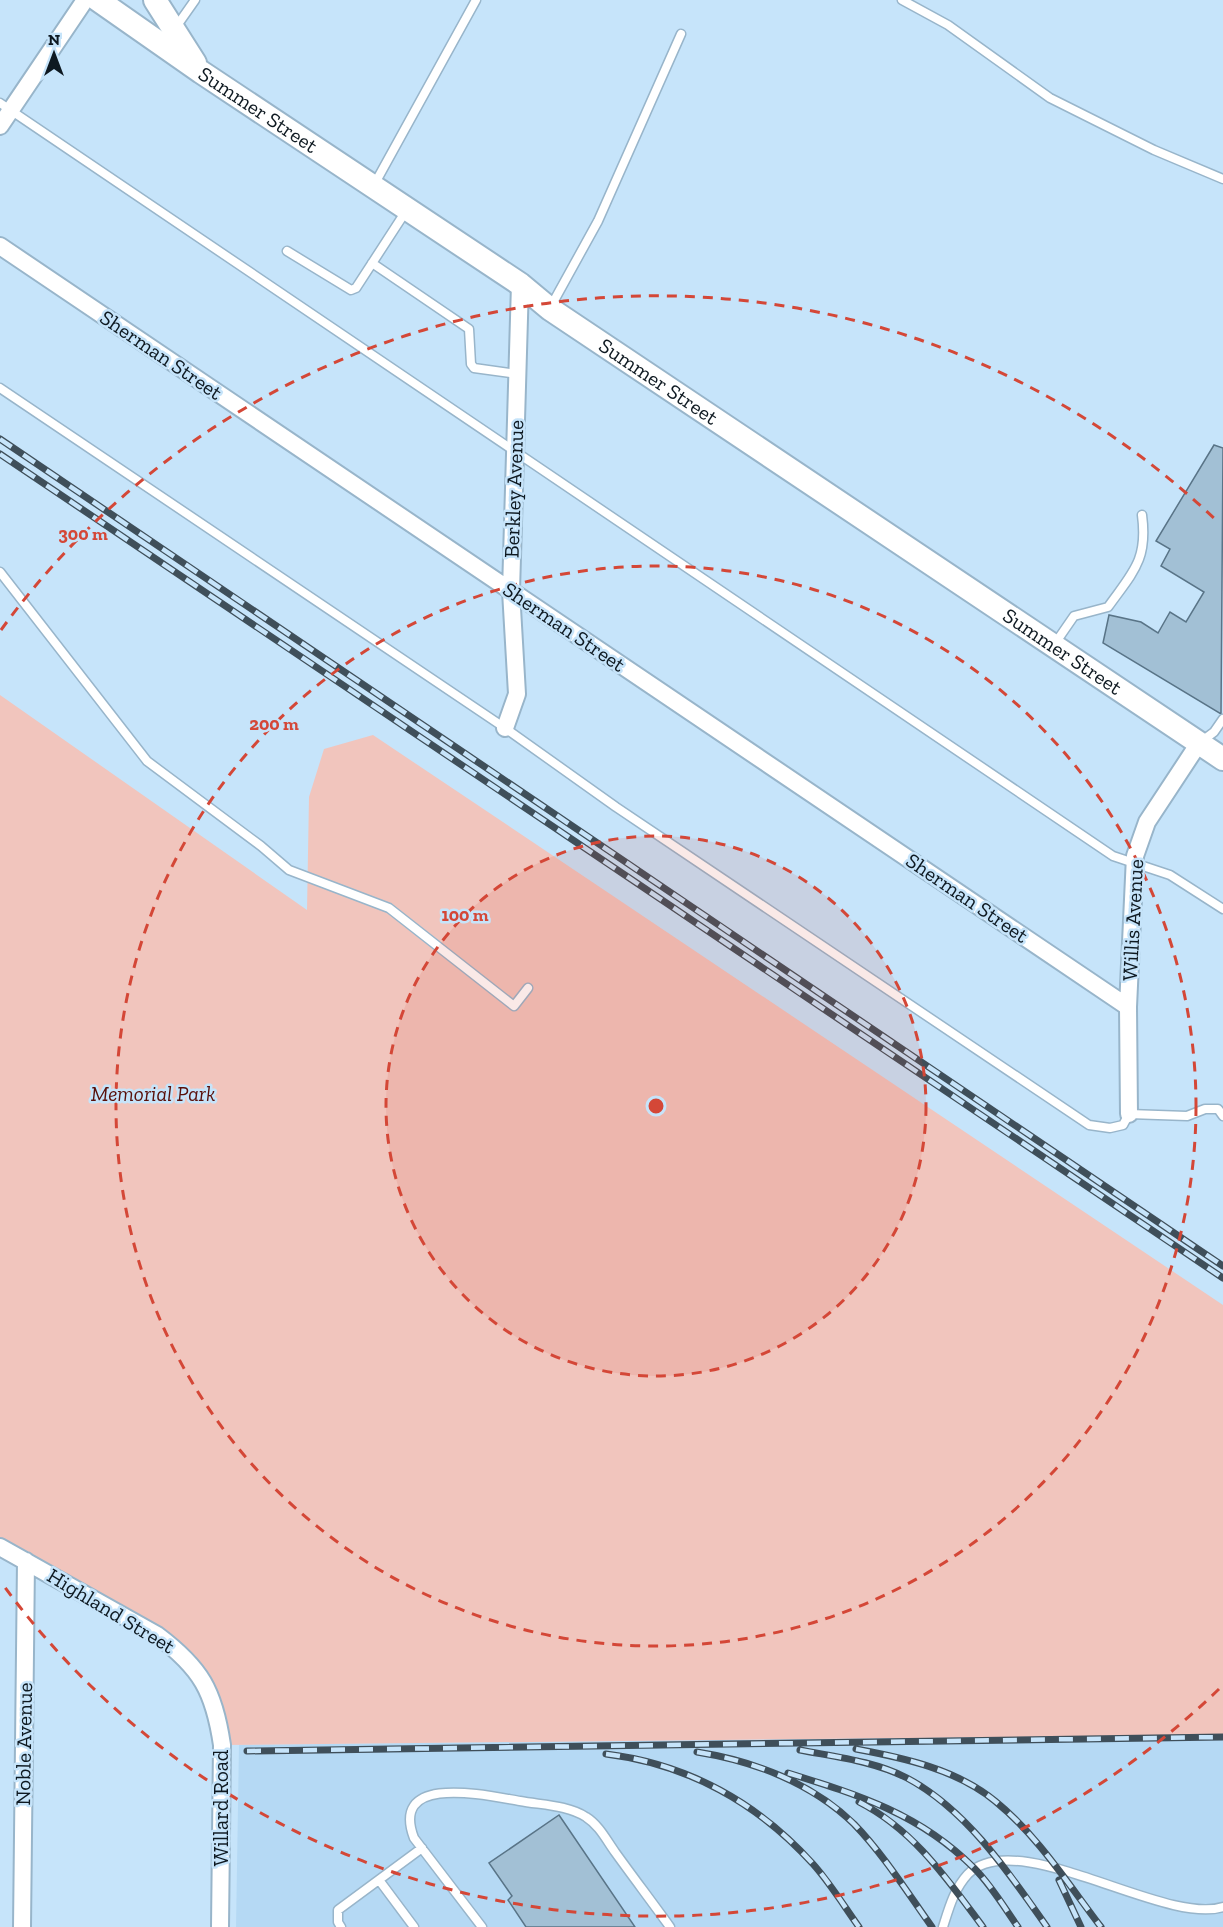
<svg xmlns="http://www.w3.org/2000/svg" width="1223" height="1927" viewBox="0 0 1223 1927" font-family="'Zilla Slab',serif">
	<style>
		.built { fill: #b5d9f4 }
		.green { fill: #f1c5bd }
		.building { fill: #a2c0d5; stroke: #597487; stroke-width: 1.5 }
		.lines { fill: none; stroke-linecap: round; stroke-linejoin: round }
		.lane-casing { stroke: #98b5ca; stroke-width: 11 }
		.street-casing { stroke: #98b5ca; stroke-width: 20 }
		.secondary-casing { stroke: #98b5ca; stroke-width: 26 }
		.lane { stroke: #fff; stroke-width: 8 }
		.street { stroke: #fff; stroke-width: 16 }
		.secondary { stroke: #fff; stroke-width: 22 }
		.rail-casing { stroke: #3f4f5a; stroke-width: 7 }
		.rail { stroke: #c6e4fa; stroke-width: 4.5; stroke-dasharray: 14; stroke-linecap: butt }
		.ring { fill: none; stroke: #d44737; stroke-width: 3; stroke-dasharray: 10 8 }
		.labels { text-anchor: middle; stroke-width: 5; stroke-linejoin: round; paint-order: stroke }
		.street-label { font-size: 21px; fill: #0e1921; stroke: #c6e4fa }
		.park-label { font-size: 21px; font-style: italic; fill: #590f09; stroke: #c6e4fa }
		.centre { fill: #d44737; stroke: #c6e4fa; stroke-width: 3 }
		.ring-label { font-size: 18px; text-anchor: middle; font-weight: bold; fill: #d44737; stroke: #c6e4fa; stroke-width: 5; stroke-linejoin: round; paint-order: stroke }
	</style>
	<rect width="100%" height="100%" fill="#c6e4fa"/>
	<path class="built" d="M1223,1735v192h-987l3,-182z"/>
	<path class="green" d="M0,695l307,215 2,-113 15,-48 49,-14 850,570v430l-1001,10 -4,-29 -37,-63 -181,-106z"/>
	<path class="building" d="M1214,445l9,3 -2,266 -118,-71 6,-28 32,7 17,11 12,-21 16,10 18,-30 -43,-26 9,-17 -14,-8z
		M559,1815l76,112h-109l-18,-27 4,-4 -23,-33z"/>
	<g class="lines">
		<g class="lane-casing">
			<path id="lane" d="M902,0l46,25 102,73 104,52 69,29
				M176,27l19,-27
				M0,103l1113,753 57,19 53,34
				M374,185l102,-185
				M287,251l64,39 5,-2 50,-77
				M372,263l97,66 2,35 3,4 43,6
				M550,308l48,-87 83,-187
				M0,388l505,340 111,79 473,318 21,3 13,-3 6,-11 58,2 18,-7h13l5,7
				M0,572l147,189 114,85 28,24 100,38 125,98 14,-18
				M1054,645l20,-29 34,-9c25,-35 40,-47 34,-92
				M1202,741l12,-9 9,-13
				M379,1880l35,47
				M341,1927l-3,-5v-12l84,-62
				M482,1927l-68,-89c-25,-66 75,-42 106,-37 21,4 48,4 66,16 13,8 21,24 29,35 18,25 37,50 55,75
				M943,1927c6,-19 11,-38 25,-53 49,-49 196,52 255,33"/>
		</g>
		<g class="street-casing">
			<path id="street" d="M0,126l85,-126
				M0,246l1128,761
				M505,728l12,-34 -6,-103 9,-307
				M1129,1114l-1,-107 7,-151 12,-34 52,-79
				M0,1547l157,88c44,33 57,56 65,110l-2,182
				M22,1927l4,-366"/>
		</g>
		<g class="secondary-casing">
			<g id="secondary">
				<path id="s1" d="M98,0l103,72 319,212 30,25 673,450"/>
				<path d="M155,0l40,63"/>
			</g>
		</g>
		<use href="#lane" class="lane"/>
		<use href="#street" class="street"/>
		<use href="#secondary" class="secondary"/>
		<g class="rail-casing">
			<path id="rail" d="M0,439l1223,827
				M0,454l1223,824
				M856,1749c48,9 100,20 139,52 43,35 73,83 106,126
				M800,1750c36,7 74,11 107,28 60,32 102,95 140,149
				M247,1751l976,-14
				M697,1752c57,9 115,31 157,72 30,31 53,68 78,103
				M606,1754c82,10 152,49 207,110 17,19 31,42 46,63
				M788,1773c71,22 132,41 186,95 17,17 30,39 44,59
				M859,1802c55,28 88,77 124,125
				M1059,1880l22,47"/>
		</g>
		<use href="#rail" class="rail"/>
	</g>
	<circle cx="656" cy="1106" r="270" fill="#d44737" fill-opacity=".12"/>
	<g class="ring">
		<circle cx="656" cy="1106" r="270"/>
		<circle cx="656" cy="1106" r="540"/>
		<path d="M1219 1689A810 810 0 0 1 1 1582M1 630A810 810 0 0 1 1219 523"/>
	</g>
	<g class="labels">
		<g class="street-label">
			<text dy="7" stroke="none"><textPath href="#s1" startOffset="194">Summer Street</textPath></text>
			<text transform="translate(161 355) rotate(34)" y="7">Sherman Street</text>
			<text dy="7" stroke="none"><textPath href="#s1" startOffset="678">Summer Street</textPath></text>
			<text transform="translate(514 489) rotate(-88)" y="7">Berkley Avenue</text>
			<text transform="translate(564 627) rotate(34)" y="7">Sherman Street</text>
			<text dy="7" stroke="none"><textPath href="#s1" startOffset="1164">Summer Street</textPath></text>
			<text transform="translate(967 898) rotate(34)" y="7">Sherman Street</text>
			<text transform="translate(1133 920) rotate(-87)" y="7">Willis Avenue</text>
			<text transform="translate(111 1611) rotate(31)" y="7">Highland Street</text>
			<text transform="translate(24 1744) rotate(-89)" y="7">Noble Avenue</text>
			<text transform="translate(221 1808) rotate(-90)" y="7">Willard Road</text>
		</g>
		<g class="park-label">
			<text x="153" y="1101">Memorial Park</text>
		</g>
	</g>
	<circle cx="656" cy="1106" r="9" class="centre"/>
	<g class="ring-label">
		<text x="83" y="540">300 m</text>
		<text x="274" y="730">200 m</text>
		<text x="465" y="921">100 m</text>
	</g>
	<g transform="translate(54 54)" stroke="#c6e4fa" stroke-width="4.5" paint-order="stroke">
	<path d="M0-4.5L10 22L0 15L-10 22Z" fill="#0e1921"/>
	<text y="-9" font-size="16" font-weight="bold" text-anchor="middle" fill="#0e1921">N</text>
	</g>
</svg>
